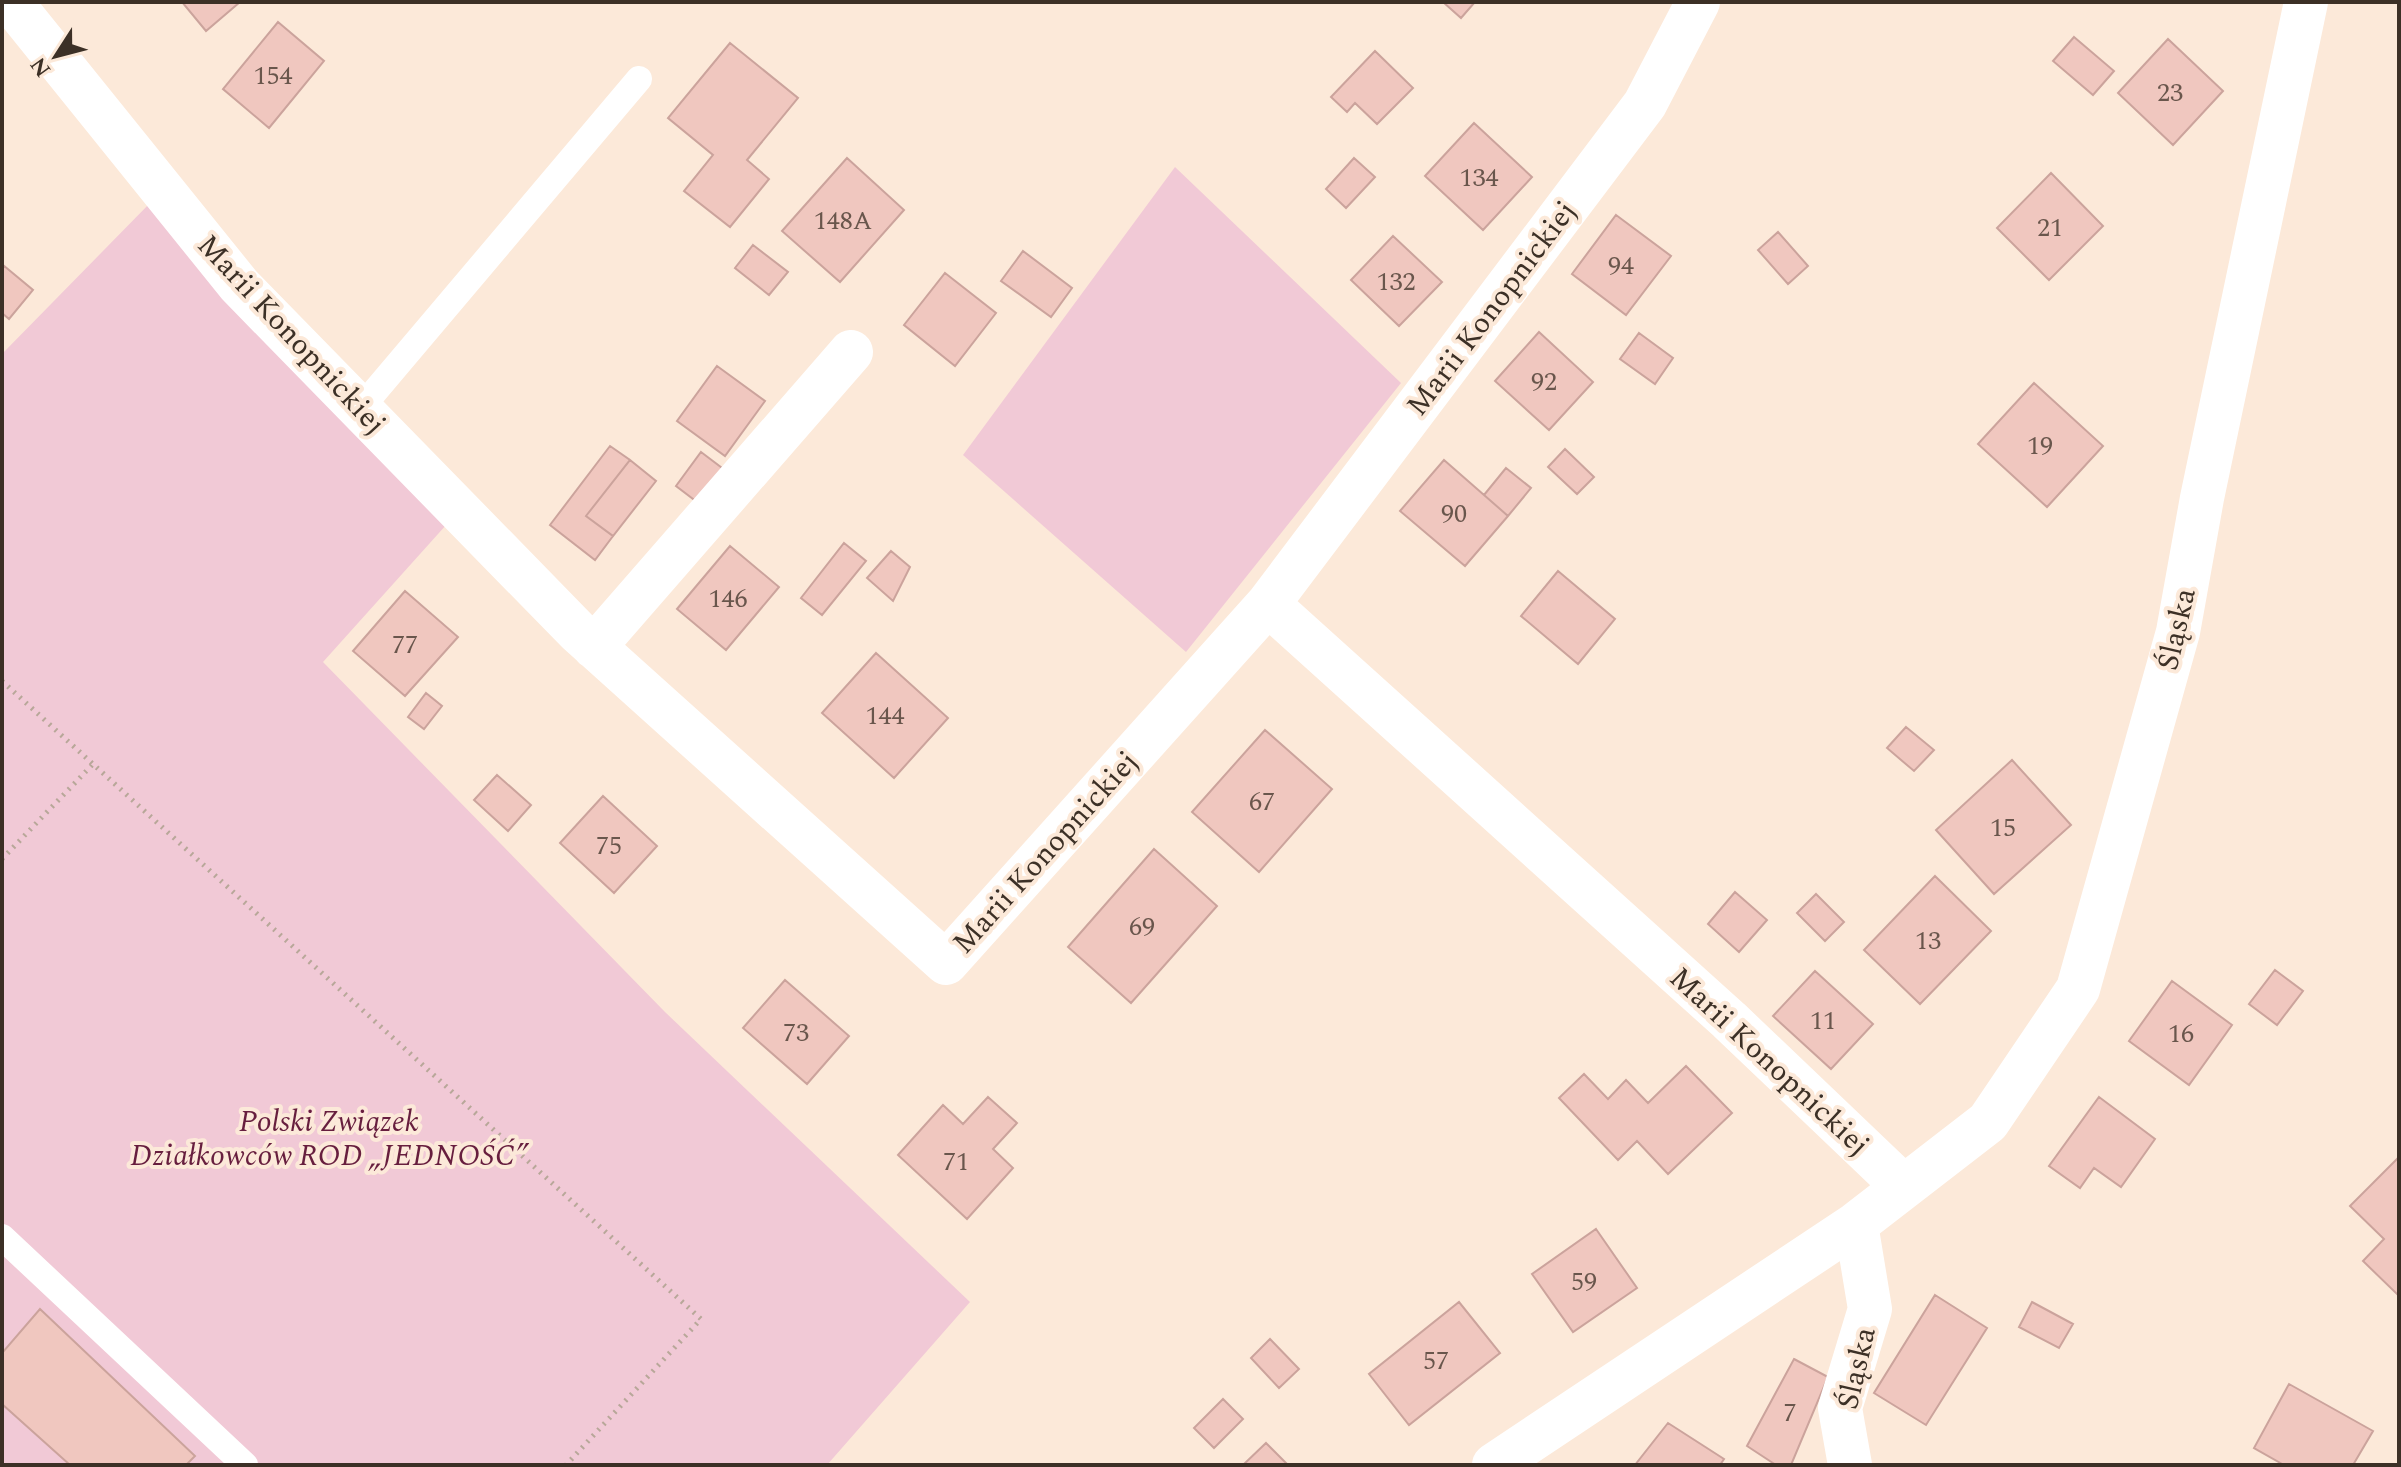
<svg xmlns="http://www.w3.org/2000/svg" width="2401" height="1467" viewBox="0 0 2401 1467" font-family="Spectral,serif">
	<style>
		.green { fill: #f1c9d6 }
		.building { fill: #f0c7bf; stroke: #cba39c; stroke-width: 2 }
		.lines { fill: none; stroke-linecap: round; stroke-linejoin: round }
		.path { stroke: #b8a799; stroke-width: 5; stroke-dasharray: 2 6; stroke-linecap: butt }
		.lane { stroke: #fff; stroke-width: 26 }
		.street { stroke: #fff; stroke-width: 44 }
		.labels { text-anchor: middle; stroke-width: 8; stroke-linejoin: round; paint-order: stroke }
		.number-label { font-size: 26px; fill: #69564c }
		.street-label { font-size: 30px; fill: #3c3026; stroke: #fce9d9 }
		.park-label { font-size: 30px; font-style: italic; fill: #671e3e; stroke: #fce9d9 }
	</style>
	<rect width="100%" height="100%" fill="#fce9d9"/>
	<path class="green" d="M1175,167l226,216 -215,269 -223,-197z
		M152,201l295,323 -124,138 342,350 305,290 -143,163h-825v-1111z"/>
	<path class="building" d="M182,2h58l-34,29z
		M1443,2h32l-14,16z
		M278,22l46,39 -55,67 -46,-39z
		M2074,37l40,34 -21,24 -40,-34z
		M2168,39l55,52 -50,54 -55,-52z
		M730,43l68,55 -51,62 22,19 -39,48 -46,-36 29,-36 -45,-37z
		M1375,51l38,37 -36,36 -22,-21 -8,9 -16,-15z
		M1474,123l58,54 -49,53 -58,-54z
		M847,158l57,52 -64,72 -58,-51z
		M1354,158l21,19 -29,31 -20,-19z
		M2051,173l52,53 -54,54 -52,-52z
		M1616,215l55,41 -45,59 -54,-41z
		M1778,232l30,34 -20,18 -30,-34z
		M1393,236l49,46 -43,44 -48,-46z
		M753,245l35,27 -19,23 -34,-27z
		M1023,251l49,37 -21,29 -50,-36z
		M3,265l30,25 -24,29 -7,-6z
		M945,273l51,40 -41,53 -51,-41z
		M1539,332l54,50 -44,48 -54,-49z
		M1639,333l34,25 -18,26 -35,-25z
		M717,366l48,35 -40,55 -48,-35z
		M2034,383l69,63 -56,61 -69,-63z
		M610,446l20,14 -44,56 27,20 -18,24 -45,-35z
		M1565,449l29,28 -17,17 -29,-27z
		M701,452l25,19 -25,34 -25,-19z
		M630,460l26,21 -43,55 -27,-20z
		M1444,460l64,56 -43,50 -65,-55z
		M1506,468l25,20 -23,28 -24,-21z
		M844,543l22,18 -44,54 -21,-17z
		M730,546l49,41 -53,63 -49,-41z
		M891,551l19,16 -17,34 -26,-23z
		M1558,571l57,48 -37,45 -57,-48z
		M405,591l53,46 -53,59 -52,-45z
		M876,653l72,65 -54,60 -72,-65z
		M426,693l16,13 -18,23 -16,-12z
		M1906,727l28,23 -20,21 -27,-23z
		M1265,730l67,59 -73,83 -67,-60z
		M2012,760l59,65 -77,69 -58,-64z
		M497,775l34,30 -23,26 -34,-31z
		M603,796l54,50 -43,47 -54,-50z
		M1154,849l63,57 -86,97 -63,-56z
		M1935,876l56,55 -71,73 -56,-54z
		M1735,892l32,28 -28,32 -31,-28z
		M1816,894l28,28 -19,19 -28,-28z
		M2275,970l28,21 -26,34 -28,-21z
		M1815,971l58,53 -42,45 -58,-53z
		M785,980l64,56 -42,48 -64,-56z
		M2172,981l60,44 -43,60 -60,-44z
		M1686,1066l46,47 -64,61 -31,-33 -19,19 -59,-62 25,-24 24,25 18,-19 22,23z
		M988,1097l29,26 -24,26 20,19 -46,51 -69,-64 45,-50 20,19z
		M2099,1097l56,42 -34,48 -27,-19 -14,20 -31,-22z
		M2397,1159l2,2v135l-36,-35 21,-22 -34,-33z
		M1596,1229l41,59 -64,44 -41,-58z
		M1935,1295l52,33 -61,97 -52,-32z
		M1459,1302l41,51 -91,72 -40,-51z
		M2032,1302l41,22 -14,24 -40,-21z
		M40,1309l155,147 -9,9h-116l-68,-61v-51z
		M1270,1339l29,30 -20,19 -28,-30z
		M1794,1359l34,18 -37,88h-15l-29,-19z
		M2289,1384l84,47 -20,34h-69l-30,-17z
		M1223,1399l20,20 -29,29 -20,-20z
		M1668,1423l56,36 -4,6h-85z
		M1266,1443l22,22h-45z"/>
	<g class="lines">
		<path class="path" d="M2,681l699,638 -135,146
			M2,859l91,-95"/>
		<path class="lane" d="M360,409l279,-330
			M2,1237l243,228"/>
		<path class="street" d="M11,2l228,283 339,347 368,331 322,-359
			M1698,2l-53,102 -377,500 461,416 175,167
			M594,647l257,-295
			M1494,1465l362,-241 132,-102 90,-133 100,-357 24,-134 104,-496
			M1850,1465l-10,-57 30,-99 -14,-85"/>
	</g>
	<g class="labels">
		<g class="number-label">
			<text x="273" y="84">154</text>
			<text x="2170" y="101">23</text>
			<text x="1479" y="186">134</text>
			<text x="843" y="229">148A</text>
			<text x="2050" y="236">21</text>
			<text x="1621" y="274">94</text>
			<text x="1396" y="290">132</text>
			<text x="1544" y="390">92</text>
			<text x="2040" y="454">19</text>
			<text x="1454" y="522">90</text>
			<text x="728" y="607">146</text>
			<text x="405" y="653">77</text>
			<text x="885" y="724">144</text>
			<text x="1262" y="810">67</text>
			<text x="2003" y="836">15</text>
			<text x="609" y="854">75</text>
			<text x="1142" y="935">69</text>
			<text x="1928" y="949">13</text>
			<text x="1823" y="1029">11</text>
			<text x="796" y="1041">73</text>
			<text x="2181" y="1042">16</text>
			<text x="956" y="1170">71</text>
			<text x="1584" y="1290">59</text>
			<text x="1436" y="1369">57</text>
			<text x="1790" y="1421">7</text>
		</g>
		<g class="street-label">
			<text transform="translate(1491 308) rotate(-53)" y="10">Marii Konopnickiej</text>
			<text transform="translate(292 334) rotate(47)" y="10">Marii Konopnickiej</text>
			<text transform="translate(2176 629) rotate(-77)" y="10">Śląska</text>
			<text transform="translate(1045 852) rotate(-48)" y="10">Marii Konopnickiej</text>
			<text transform="translate(1770 1061) rotate(43)" y="10">Marii Konopnickiej</text>
			<text transform="translate(1856 1368) rotate(-77)" y="10">Śląska</text>
		</g>
		<g class="park-label">
			<text x="329" y="1131">Polski Związek<tspan x="329" dy="34">Działkowców ROD „JEDNOŚĆ”</tspan></text>
		</g>
	</g>
	<rect width="2401" height="1467" fill="none" stroke="#3c3026" stroke-width="8"/>
	<g transform="translate(56 56) rotate(234)" stroke="#fce9d9" stroke-width="6" paint-order="stroke">
	<path d="M0-6L14 30L0 20L-14 30Z" fill="#3c3026"/>
	<text y="-12" font-size="22" font-weight="bold" text-anchor="middle" fill="#3c3026">N</text>
	</g>
</svg>
